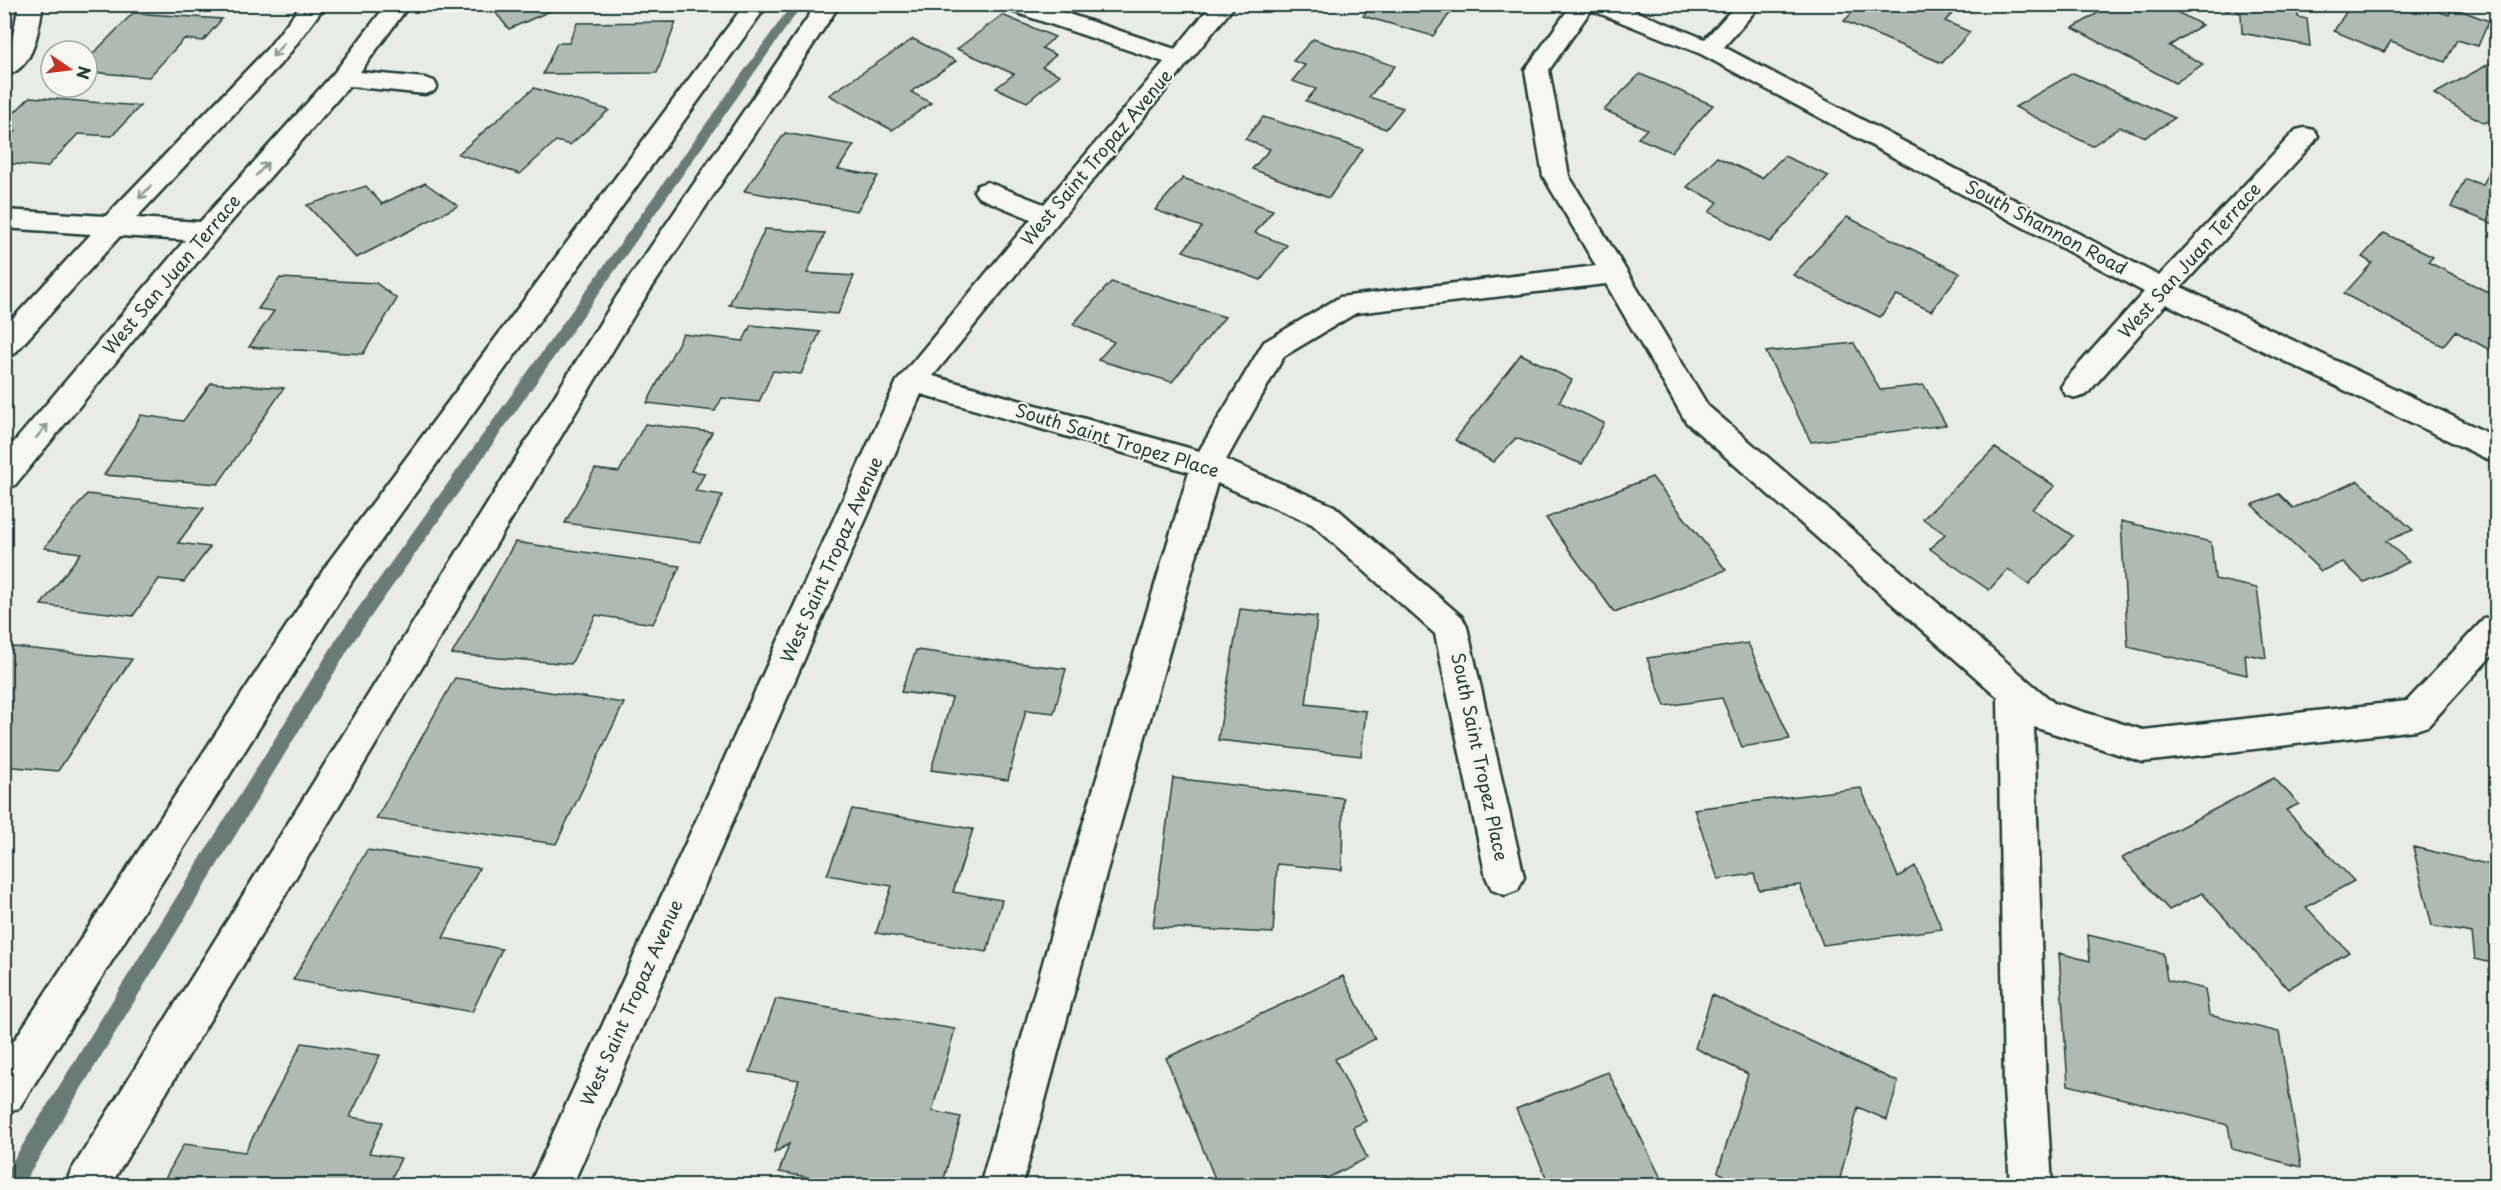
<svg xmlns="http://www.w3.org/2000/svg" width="2501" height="1190" viewBox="0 0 2501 1190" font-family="'Playpen Sans',sans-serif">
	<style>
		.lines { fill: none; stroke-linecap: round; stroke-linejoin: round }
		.stream { fill: #687c75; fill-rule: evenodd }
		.building { fill: #b0bab5; stroke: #1f3d34; stroke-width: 1.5 }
		.minor-casing { stroke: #1f3d34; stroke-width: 5 }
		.minor { fill: #f6f6f2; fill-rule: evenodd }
		.oneway { stroke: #8a9a93 }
		.labels { text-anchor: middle; stroke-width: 4.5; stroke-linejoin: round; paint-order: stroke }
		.street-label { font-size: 18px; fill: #1f3d34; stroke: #f6f6f2 }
	</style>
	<rect width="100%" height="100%" fill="#e9ebe7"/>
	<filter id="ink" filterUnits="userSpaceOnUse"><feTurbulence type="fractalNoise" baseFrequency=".0167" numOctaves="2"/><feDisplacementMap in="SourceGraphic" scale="12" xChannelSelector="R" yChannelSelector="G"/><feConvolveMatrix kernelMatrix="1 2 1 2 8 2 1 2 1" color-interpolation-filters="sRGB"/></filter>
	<g filter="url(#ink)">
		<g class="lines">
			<path class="stream" d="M792,4h11l-450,638 -331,544h-18v-11l337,-543z"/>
		</g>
		<path class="building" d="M202,4h38l-7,7z
			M512,4h54l-57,25 -14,-17z
			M1373,4h84l-24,32 -70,-20z
			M1852,4h93l12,5 -12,12 25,11 -28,31 -98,-42 14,-14z
			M2112,4l13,6 8,-6h29l40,21 -33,21 34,18 -28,19 -102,-55z
			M2297,4l1,13 9,2 3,27 -68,-13 -1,-20 -44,-9z
			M2351,4h66l32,11 2,-8 38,14 -11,25 -21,-6 -12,22 -54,-21 -7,11 -50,-21z
			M133,13l89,6 -19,22 -19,-2 -35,38 -62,-5v-12z
			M1002,15l53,22 -13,11 14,7 -14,12 18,8 -33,27 -31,-14 18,-14 -57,-25z
			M676,22l-19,51 -114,1 14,-31h12l8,-20z
			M913,39l43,22 -45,31 20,11 -39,27 -63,-35z
			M1313,39l82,27 -26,31 34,11 -17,21 -80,-28 10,-12 -24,-8 13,-16 -12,-4z
			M2491,63l5,4v51l-12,5 -50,-29z
			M2073,73l102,45 -29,19 -26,-10 -28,19 -77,-39z
			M1640,74l73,31 -42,47 -33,-14 9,-9 -43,-19z
			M534,88l75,22 -39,35 -14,-4 -36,33 -62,-20z
			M30,97l110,9 -28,30 -34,-2 -31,33 -43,-4v-20l12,-12 -12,-1v-7z
			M1263,117l100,32 -34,49 -77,-29 18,-20 -25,-10z
			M785,133l69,12 -16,24 40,7 -21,35 -113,-20z
			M1784,156l45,20 -59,66 -61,-30 9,-10 -31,-15 30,-30 45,21z
			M2496,156v69l-45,-18 14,-28 18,6z
			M1183,178l90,32 -18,23 32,12 -26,35 -78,-29 19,-24 -47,-17z
			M425,183l33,23 -102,52 -49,-53 59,-19 16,18z
			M1847,217l113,56 -29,38 -34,-16 -17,22 -87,-42z
			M765,229l60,4 -18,40 47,3 -16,38 -109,-9z
			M2384,233l49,24 -5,5 68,34v47l-6,7 -35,-19 -12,15 -99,-52 28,-31 -10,-6z
			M280,278l96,5 21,16 -34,55 -114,-7 25,-36 -16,-2z
			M1111,282l114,35 -53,65 -74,-22 16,-18 -41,-18z
			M751,325l69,7 -19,42 -28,-3 -14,31 -37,-4 -7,13 -68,-8 36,-69 60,7z
			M1854,343l26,47 44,-5 22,40 -135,17 -45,-90z
			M1521,354l51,26 -13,22 45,21 -22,41 -66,-26 -23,24 -38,-22z
			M211,383l73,5 -66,96 -114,-9 37,-60 42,6z
			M645,424l67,8 -21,39 14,2 -10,18 28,4 -23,47 -135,-19 30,-54 24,3z
			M1995,448l60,38 -23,23 41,27 -44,48 -21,-15 -19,21 -59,-41 15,-15 -22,-15z
			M1652,477l74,93 -112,42 -68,-94z
			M2358,481l55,49 -27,11 23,21 -45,20 -21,-20 -22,9 -69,-66 27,-11 14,14z
			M87,494l117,14 -26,35 32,4 -26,35 -25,-3 -26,37 -92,-11 40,-52 -37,-5z
			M2121,521l90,21 4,37 42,9 9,70 -21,-4 2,21 -119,-28z
			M515,542l165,24 -27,58 -57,-9 -25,49 -119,-10z
			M1240,609l77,8 -11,87 60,7 -5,45 -143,-16z
			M1748,643l42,96 -48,8 -20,-49 -57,8 -18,-48z
			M4,646l128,13 -74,112 -54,-5z
			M916,650l150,19 -12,44 -28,-3 -18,70 -77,-10 21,-72 -51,-6z
			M455,678l169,25 -68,141 -180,-25z
			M1173,778l170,20 -1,72 -65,-6 -4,69 -120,-6z
			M2274,778l25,26 -13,6 68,71 -48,26 43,45 -61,37 -86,-96 -33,17 -47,-52z
			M1861,788l37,89 17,-11 27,63 -119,16 -23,-60 -41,5 -5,-16 -36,5 -24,-70z
			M852,809l121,20 -20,63 49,8 -15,52 -111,-19 16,-47 -65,-11z
			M2413,847l83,19v98l-21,-5 -3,-26 -40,-7z
			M367,850l112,18 -36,70 59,11 -30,63 -179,-32z
			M2088,935l75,18 4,27 38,9 4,26 70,17 22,135 -69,-18 -4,-24 -160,-40 -9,-132 31,8z
			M1343,976l32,63 -40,20 31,62 -13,6 14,31 -55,28h-94l-52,-128z
			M1712,995l186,87 -11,38 -29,-13 -20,79h-94l-26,-14 30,-98 -53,-26z
			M776,999l179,30 -23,82 29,6 -19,69h-86l-77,-14 10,-28 -15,9 25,-73 -49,-8z
			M302,1043l78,12 -30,62 33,5 -14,31 32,5 -13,28h-227l23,-42 61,8z
			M1608,1072l57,114h-115l-34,-77z"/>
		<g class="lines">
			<g class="minor-casing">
				<path id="minor" d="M19,4h24c-5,26 -8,65 -39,72v-22l7,-8z
					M302,4h24l-40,54 -150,160 64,4 134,-149 53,-69h23l-50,68 65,6 9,3 3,5 -3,5 -9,3 -76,-8 -132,152 -202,247 -11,3v-34l181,-214 -65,-4 -106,118 -10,3v-29l87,-94 -87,-6v-18l102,6 162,-168z
					M745,4h23l-414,574 -335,530 -15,5v-57l326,-496z
					M817,4h23l-203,306 -527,876h-45l6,-15 546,-875z
					M1002,4h36l137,45 37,-45h24l-303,372 266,75 65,-109 76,-45 256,-31 -53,-90 -18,-106 47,-66h46l87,35 32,-35h24l-37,43 435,229 137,-146 9,-2 9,2 4,6 -4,6 -133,145 315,150v25l-11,-4 -319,-154 -80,91 -10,3 -10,-3 -5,-8 5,-8 78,-87 -443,-238 -110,-44 -42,60 20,106 139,230 346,297 89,27 264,-29 77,-82 12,-4v36l-68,75 -12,4 -273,32 -109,-35 12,362 6,97h-42l-6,-97 -6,-392 -312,-275 -80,-138 -250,29 -72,43 -58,104 108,46 128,111 5,10 57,250 -6,13 -13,5 -13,-5 -6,-13 -51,-243 -123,-110 -95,-41 -111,391 -84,312h-42l88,-312 121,-402 -268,-78 -349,792h-43l368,-805 134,-162 -53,-22 -4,-6 4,-6 9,-3 57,22 120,-142 -159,-53z"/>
			</g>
			<use href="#minor" class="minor"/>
		</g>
		<defs><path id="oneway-shaft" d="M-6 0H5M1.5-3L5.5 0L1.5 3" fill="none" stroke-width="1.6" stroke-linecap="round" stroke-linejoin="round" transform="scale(1.5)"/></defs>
		<g class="oneway">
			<use href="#oneway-shaft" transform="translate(278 50) rotate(130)"/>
			<use href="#oneway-shaft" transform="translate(262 169) rotate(-48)"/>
			<use href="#oneway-shaft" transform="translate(145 192) rotate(133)"/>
			<use href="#oneway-shaft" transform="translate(42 431) rotate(-50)"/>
		</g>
	</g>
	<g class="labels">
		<g class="street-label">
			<text transform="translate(1097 158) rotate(-50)" y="6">West Saint Tropaz Avenue</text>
			<text transform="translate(2046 228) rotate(28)" y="6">South Shannon Road</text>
			<text transform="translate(2190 261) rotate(-48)" y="6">West San Juan Terrace</text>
			<text transform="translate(172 275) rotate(-50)" y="6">West San Juan Terrace</text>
			<text transform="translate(1117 441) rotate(17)" y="6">South Saint Tropez Place</text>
			<text transform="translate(832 560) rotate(-66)" y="6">West Saint Tropaz Avenue</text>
			<text transform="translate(1479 757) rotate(78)" y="6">South Saint Tropez Place</text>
			<text transform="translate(632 1003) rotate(-66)" y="6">West Saint Tropaz Avenue</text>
		</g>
	</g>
	<rect width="2501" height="1190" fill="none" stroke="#f6f6f2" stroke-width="24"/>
	<rect x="12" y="12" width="2477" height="1166" fill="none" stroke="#1f3d34" stroke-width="2" filter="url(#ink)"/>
	<g transform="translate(69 69) rotate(104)"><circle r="28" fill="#f6f6f2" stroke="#a0aca6" stroke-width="1.5"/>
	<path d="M0-4.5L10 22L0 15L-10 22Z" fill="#c8321e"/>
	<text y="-9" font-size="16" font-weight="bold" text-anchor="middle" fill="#1f3d34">N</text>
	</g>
</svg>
